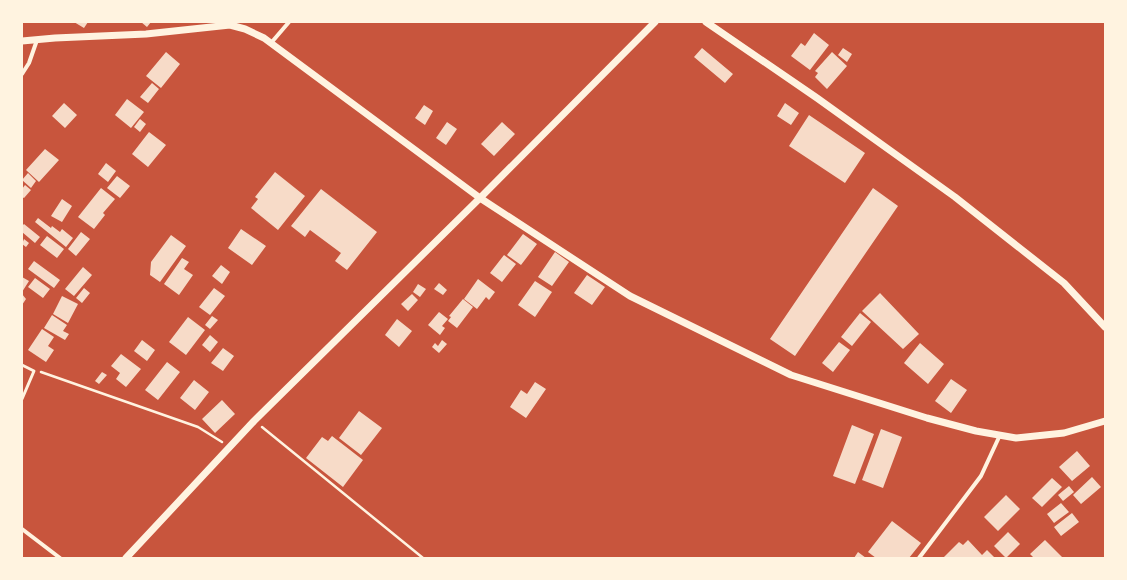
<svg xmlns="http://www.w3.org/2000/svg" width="1127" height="580" viewBox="0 0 1127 580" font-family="'Sofia Sans Condensed',sans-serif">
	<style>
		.building { fill: #f7dbc8 }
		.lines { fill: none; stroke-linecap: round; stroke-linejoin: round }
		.path { stroke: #fff3e0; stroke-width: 2.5 }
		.service { stroke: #fff3e0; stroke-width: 3 }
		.minor { stroke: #fff3e0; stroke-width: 4 }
		.tertiary { stroke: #fff3e0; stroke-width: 7 }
	</style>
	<rect width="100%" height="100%" fill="#c8553d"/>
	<path class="building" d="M74,22h14l-4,6z
		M141,22h10l-4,5z
		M814,33l15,12 -19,25 -19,-14 10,-13 4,3z
		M702,48l31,26 -8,9 -31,-26z
		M843,48l9,6 -5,8 -9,-7z
		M166,52l14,12 -19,24 -15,-12z
		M832,52l15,14 -20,23 -12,-12 3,-4 -3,-2z
		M152,83l7,6 -11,14 -8,-6z
		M127,99l17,13 -13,16 -16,-13z
		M64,103l13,12 -12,13 -13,-12z
		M785,103l14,10 -8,12 -14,-9z
		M424,105l9,6 -8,14 -10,-7z
		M809,115l56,38 -20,30 -56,-37z
		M140,119l6,5 -6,8 -6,-5z
		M447,122l10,7 -11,16 -10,-7z
		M502,122l13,12 -21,22 -13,-12z
		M149,132l17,13 -18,22 -16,-13z
		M45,149l14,11 -20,22 -13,-12z
		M106,163l10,8 -8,11 -10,-8z
		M275,172l30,24 -27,34 -27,-22 7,-9 -3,-2z
		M28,173l8,8 -5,7 -9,-8z
		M117,176l13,10 -10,12 -13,-10z
		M25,185l6,5 -7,8 -2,-1v-8z
		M101,188l14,11 -12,14 2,2 -11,14 -16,-12z
		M873,188l25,18 -103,150 -25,-17z
		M321,189l56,43 -30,38 -12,-9 6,-8 -31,-23 -5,7 -14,-11z
		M62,199l10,7 -10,16 -11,-6z
		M38,218l13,10 1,-2 8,6 2,-3 11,9 -7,9 -31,-25z
		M24,224l16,13 -5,6 -13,-11v-6z
		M241,229l25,17 -14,19 -24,-17z
		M81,232l9,7 -14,17 -8,-7z
		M523,234l14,10 -16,21 -14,-10z
		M171,235l15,11 -26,36 -10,-7 1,-13z
		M47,236l17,13 -7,9 -17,-13z
		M24,239l5,4 -3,4 -4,-3z
		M555,252l14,10 -17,24 -14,-9z
		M504,255l12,9 -14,18 -12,-9z
		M182,258l7,4 -5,7 9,6 -14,20 -15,-11z
		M34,261l26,19 -6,8 -26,-19z
		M221,265l9,7 -8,12 -10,-8z
		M83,267l9,8 -18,21 -9,-7z
		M587,275l18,12 -13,18 -18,-12z
		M22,277l7,4 -7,11z
		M35,278l15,11 -7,9 -15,-11z
		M478,279l17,13 -6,8 -3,-3 -9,12 -13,-10z
		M535,281l17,11 -17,25 -17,-12z
		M439,283l8,7 -4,5 -9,-6z
		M418,284l8,5 -6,8 -7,-5z
		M84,288l6,5 -8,10 -6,-5z
		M214,288l11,8 -15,19 -11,-8z
		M880,293l39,41 -16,15 -41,-38z
		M22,294l4,5 -4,6z
		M412,294l6,6 -10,11 -7,-7z
		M62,296l16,8 -10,19 -15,-9z
		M463,299l10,8 -16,21 -9,-7 3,-4 -2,-1z
		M439,312l9,7 -6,7 3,2 -5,7 -12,-10z
		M860,313l11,9 -19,24 -11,-9z
		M52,315l15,10 -4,6 6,3 -4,6 -21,-12z
		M212,316l6,4 -8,9 -5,-4z
		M188,317l17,13 -19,25 -17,-13z
		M397,319l15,12 -13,16 -14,-12z
		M42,329l12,8 -6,9 6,4 -8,12 -18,-12z
		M210,335l8,7 -8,10 -8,-7z
		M142,340l13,10 -8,11 -13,-10z
		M442,340l5,4 -8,9 -7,-6 3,-4 3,3z
		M839,342l11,8 -17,22 -11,-9z
		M920,343l24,21 -16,20 -24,-21z
		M223,348l11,8 -11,15 -12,-8z
		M121,354l20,15 -15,18 -10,-8 4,-6 -9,-7z
		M167,362l13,10 -22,28 -13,-10z
		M102,372l5,3 -8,9 -4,-3z
		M951,379l16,11 -16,23 -16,-12z
		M194,380l15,12 -14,18 -15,-12z
		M535,382l11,7 -20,29 -16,-11 11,-17 6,4z
		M222,400l13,14 -20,19 -13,-14z
		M359,411l23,17 -21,27 -22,-17z
		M852,425l22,9 -19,50 -22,-8z
		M881,429l21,8 -19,51 -21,-8z
		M332,436l31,24 -20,27 -37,-29 16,-21 6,4z
		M1077,451l13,15 -18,15 -13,-14z
		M1092,477l9,10 -20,17 -8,-9z
		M1052,478l10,9 -20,20 -10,-9z
		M1069,486l5,6 -11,9 -5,-6z
		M1006,495l14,14 -22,22 -14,-14z
		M1061,503l8,9 -15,11 -7,-9z
		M1072,513l7,9 -18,14 -7,-9z
		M892,521l29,22 -12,15h-33l-8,-6z
		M1008,532l12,12 -14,14 -12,-12z
		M968,540l14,15 5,-5 8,8h-52l16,-16 4,3z
		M1045,540l18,18h-29l-4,-4z
		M858,552l8,6h-12z"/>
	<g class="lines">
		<path class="path" d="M41,372l157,55 24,15
			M262,427l161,131"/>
		<path class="service" d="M22,365l12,6 -12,28"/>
		<path class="minor" d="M271,43l18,-21
			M22,74l7,-11 8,-23
			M22,529l38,29
			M919,558l62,-82 19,-41"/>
		<path class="tertiary" d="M706,22l111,76 138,99 109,86 41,44
			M22,41l33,-3 91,-4 84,-9 15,4 19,9 216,160 150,98 161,79 136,43 49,13 40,7 48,-5 41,-12
			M126,558l128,-137 226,-223 175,-176"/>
	</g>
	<rect width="1127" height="580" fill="none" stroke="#fff3e0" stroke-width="46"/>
</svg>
